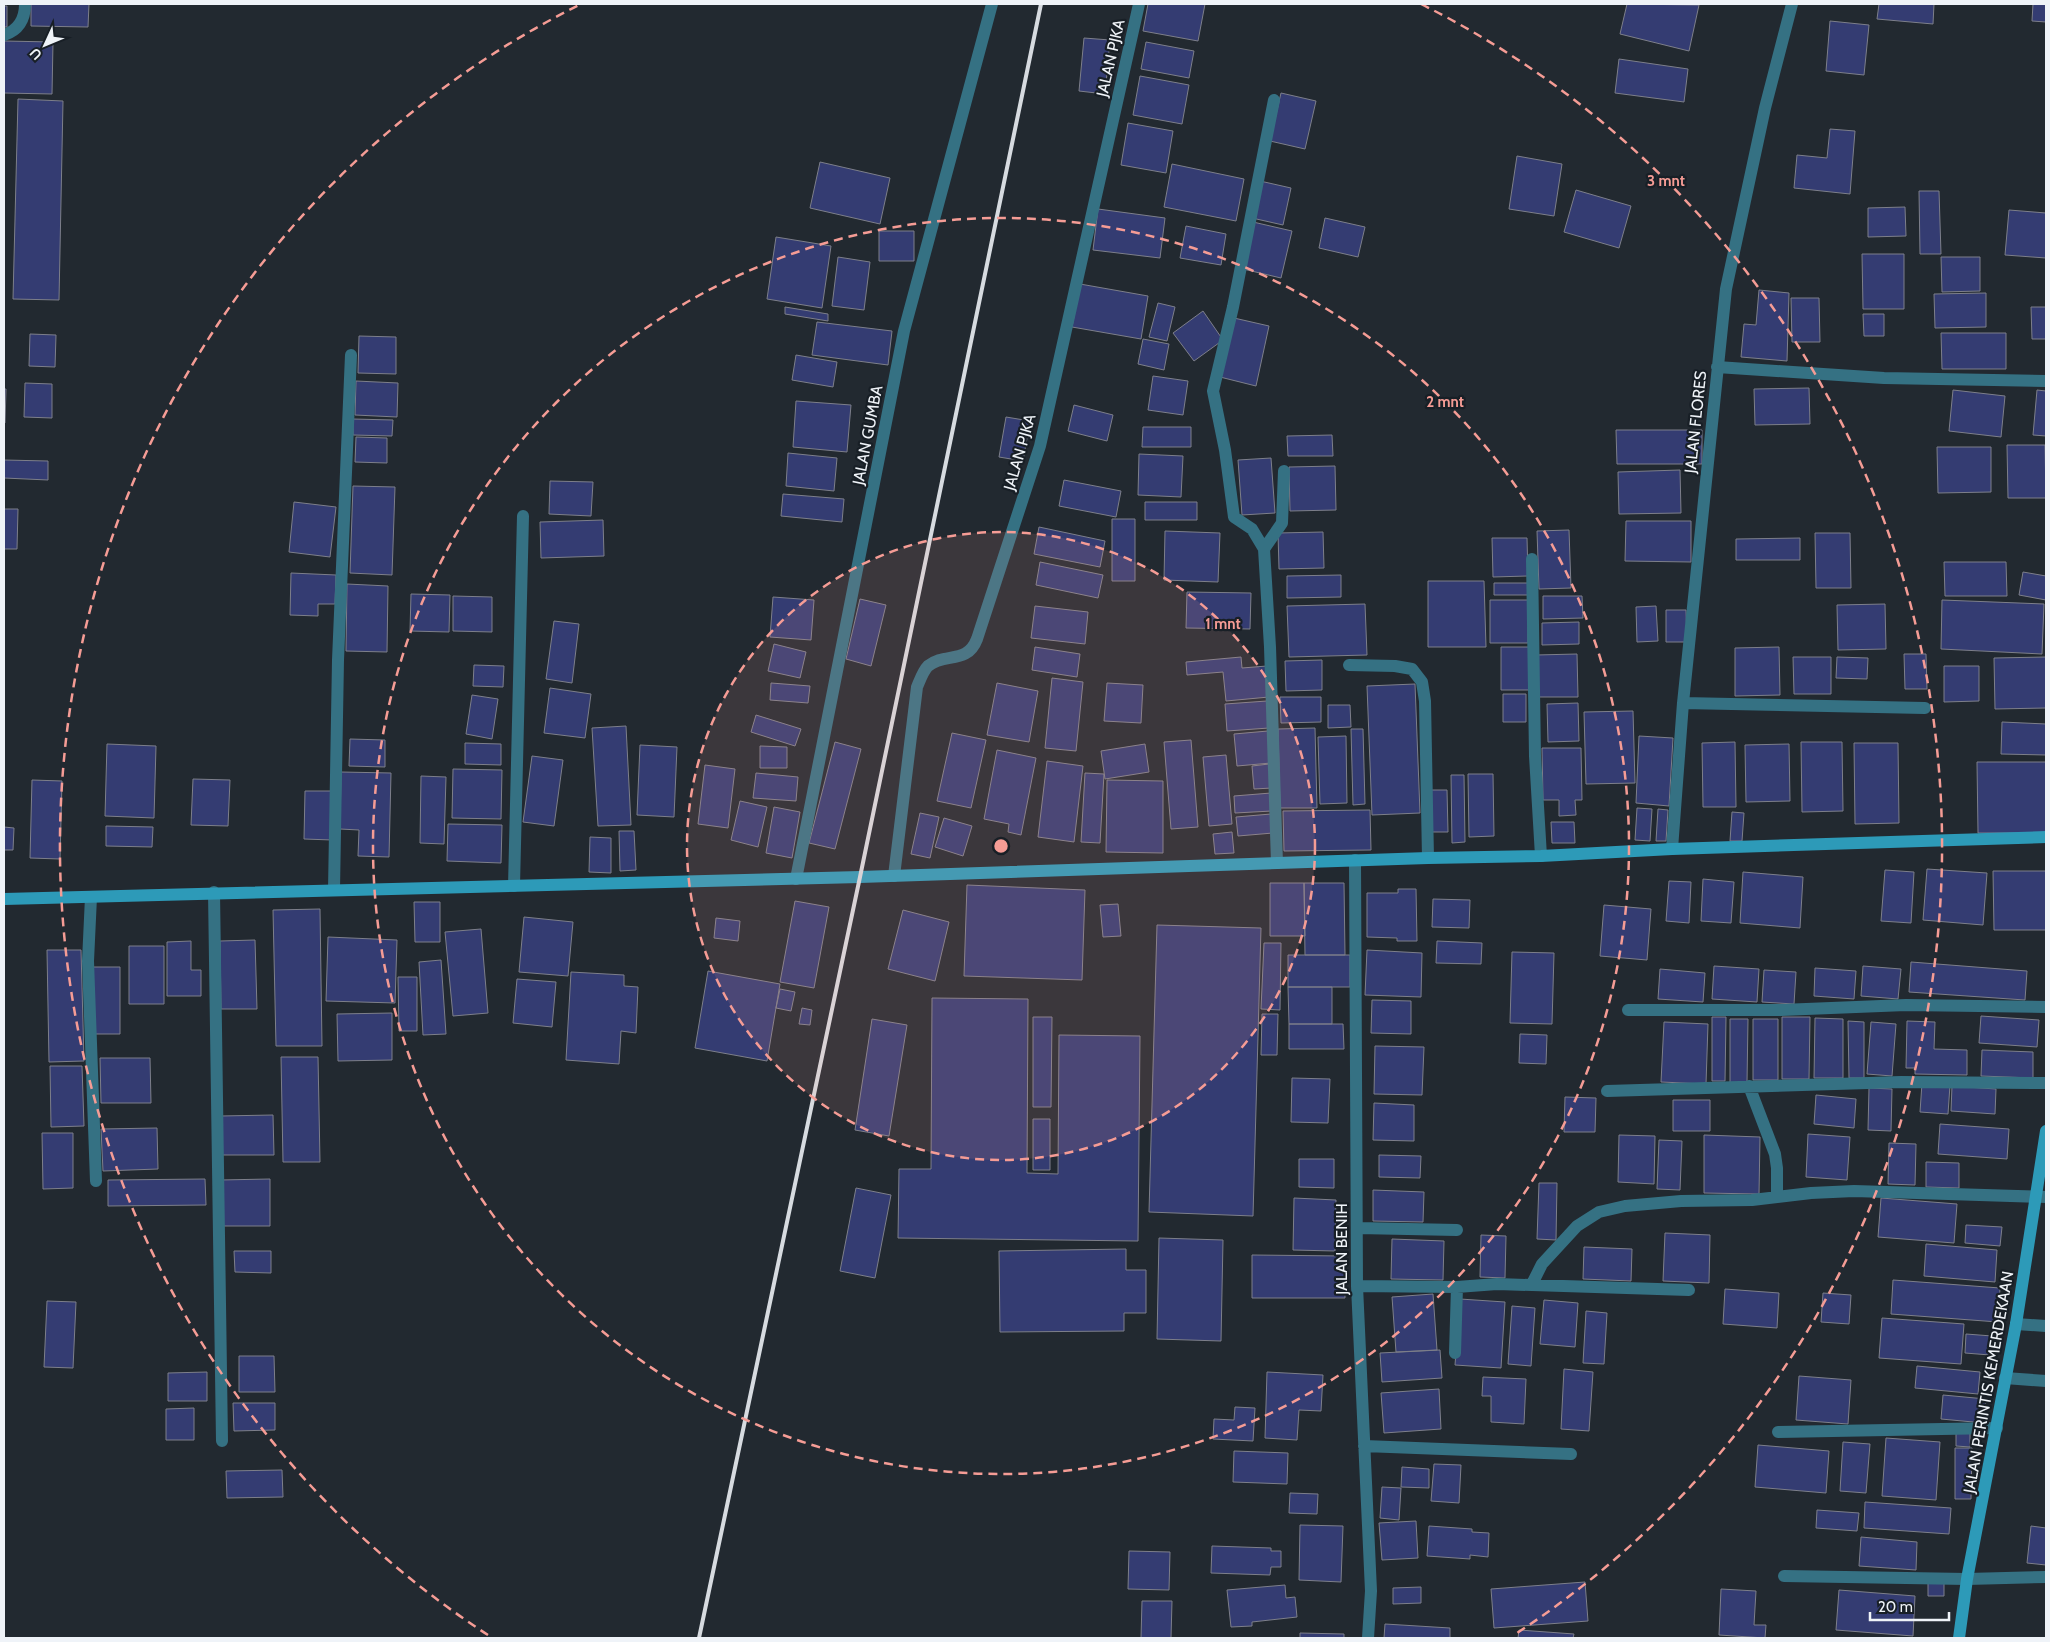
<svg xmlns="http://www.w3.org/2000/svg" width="2050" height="1642" viewBox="0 0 2050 1642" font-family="Cabin,sans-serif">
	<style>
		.building { fill: #343c72; stroke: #7d7f8a }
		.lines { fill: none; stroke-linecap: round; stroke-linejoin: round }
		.street { stroke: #357183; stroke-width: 12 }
		.secondary { stroke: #2d9ab8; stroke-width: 12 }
		.rail { stroke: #d7dbe0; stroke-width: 4 }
		.ring { fill: none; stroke: #f59c95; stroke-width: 2.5; stroke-dasharray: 9 6 }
		.labels { text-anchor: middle; stroke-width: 4.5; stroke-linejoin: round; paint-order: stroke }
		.street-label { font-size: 16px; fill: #eff3f8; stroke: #181f26 }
		.centre { fill: #f59c95; stroke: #181f26; stroke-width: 2.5 }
		.ring-label { font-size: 15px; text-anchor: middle; font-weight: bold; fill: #f59c95; stroke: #181f26; stroke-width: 4.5; stroke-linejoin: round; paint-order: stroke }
	</style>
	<rect width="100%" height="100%" fill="#222930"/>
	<path class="building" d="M31,4h58l-1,23 -57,-1z
		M1148,4h57l-7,37 -55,-10z
		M1627,4l72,1 -10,46 -69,-17z
		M1879,4h55l-1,20 -56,-5z
		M2033,4h13v18l-14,-1z
		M4,6h3v21h-3z
		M1830,21l39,4 -5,50 -38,-4z
		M1084,38l26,2 -5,54 -26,-3z
		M4,41l49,1 -1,52 -48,-1z
		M1146,42l48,9 -5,27 -48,-9z
		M1619,59l69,10 -4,33 -69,-9z
		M1140,76l49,9 -7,39 -49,-9z
		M1281,93l35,8 -11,48 -35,-8z
		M18,99l45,2 -4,199 -46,-1z
		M1128,123l45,8 -7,42 -45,-8z
		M1830,129l25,2 -5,63 -56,-6 3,-33 30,3z
		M1517,156l45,8 -8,52 -45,-7z
		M820,162l70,16 -10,46 -70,-16z
		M1172,164l72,15 -8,42 -72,-14z
		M1260,181l31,7 -8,37 -31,-7z
		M1576,190l55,16 -12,42 -55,-16z
		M1919,191h20l2,63h-21z
		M1905,207l1,29 -38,1v-29z
		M1098,209l67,9 -5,40 -67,-8z
		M2009,210l37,3v45l-41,-3z
		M1325,218l40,9 -7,30 -39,-9z
		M1253,222l39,9 -11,47 -38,-9z
		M1186,226l40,8 -5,31 -41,-7z
		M879,231h35v30h-35z
		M776,237l55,9 -9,62 -55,-9z
		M1862,254h42v55h-41z
		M838,257l32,5 -6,48 -32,-4z
		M1941,257h39v34l-38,1z
		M1080,284l68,12 -7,43 -69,-12z
		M1759,290l30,3 -2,68 -46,-4 3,-33 12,1z
		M1986,293v34l-51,1 -1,-34z
		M1791,298h28l1,44h-28z
		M1158,303l17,4 -8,34 -18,-4z
		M785,307l43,7v7l-43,-7z
		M2031,307h15v32h-14z
		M1203,311l20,29 -29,21 -21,-28z
		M1863,314h21v22h-20z
		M1234,318l35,8 -13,60 -36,-9z
		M817,322l75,9 -4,34 -76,-10z
		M1941,333h65v36h-64z
		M30,334l26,1 -1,32 -26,-1z
		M359,336l37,1v37l-38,-1z
		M1143,339l26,5 -5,26 -26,-6z
		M796,355l41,7 -4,25 -41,-7z
		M1153,376l35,5 -5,34 -35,-5z
		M356,381l42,2 -1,34 -42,-2z
		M25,383l27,1v34l-28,-1z
		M1809,388l1,36 -55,1 -1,-36z
		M4,389h2l-1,34h-1z
		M1953,390l52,6 -4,41 -52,-6z
		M2037,390l9,1v45l-13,-1z
		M796,401l55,4 -4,47 -54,-5z
		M1074,405l39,10 -6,26 -39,-10z
		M1006,417l24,4 -7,40 -24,-4z
		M353,419l40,1 -1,16 -39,-1z
		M1143,427h48v20h-49z
		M1616,430h86v34h-85z
		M1332,435l1,21h-45l-1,-20z
		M356,437l31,1v25l-32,-1z
		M2007,445h38l1,53h-38z
		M1937,447h54v45l-53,1z
		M788,453l49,5 -3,33 -48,-5z
		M1139,454l44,2 -2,41 -43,-2z
		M1271,458l4,55 -33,2 -4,-55z
		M4,460l44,1v19l-44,-2z
		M1335,466l1,44 -46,1 -1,-44z
		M1680,470l1,43 -62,1 -1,-42z
		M1064,480l57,11 -5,26 -57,-11z
		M550,481l43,1 -2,34 -42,-2z
		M353,486l42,1 -3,88 -42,-2z
		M783,494l61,5 -2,23 -61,-6z
		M294,502l42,5 -6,50 -41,-5z
		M1145,502h52v18h-52z
		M4,509h14l-1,40h-13z
		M1112,519h23v62h-23z
		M603,520l1,36 -63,2 -1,-36z
		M1626,521h65v41l-66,-1z
		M1039,527l66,14 -5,26 -66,-13z
		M1569,530l2,58 -32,1 -2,-58z
		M1165,531l55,2 -2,49 -54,-2z
		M1323,532l1,36 -45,1 -1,-36z
		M1815,533h35l1,55h-35z
		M1492,538h35l1,38 -35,1z
		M1800,538v22h-64v-21z
		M1040,562l63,13 -5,23 -62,-13z
		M1944,562h62l1,34h-62z
		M2023,572l23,4v24l-27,-5z
		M291,573l45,2 -1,29h-17v12l-28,-1z
		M1341,575v22l-54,1v-22z
		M1428,581h56l2,66h-58z
		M1494,583h35v12h-35z
		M347,584l41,2 -1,66 -41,-1z
		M1187,592l64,1 -1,36 -64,-1z
		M411,594l39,1 -1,37 -39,-1z
		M453,596l39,1v35l-39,-1z
		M1543,596h39l1,22 -40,1z
		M773,597l41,3 -3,40 -41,-3z
		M860,599l26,6 -15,61 -25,-7z
		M1490,600h38v43h-38z
		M1942,600l102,4 -2,50 -101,-5z
		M1365,604l2,51 -78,2 -2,-51z
		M1885,604l1,45 -48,1 -1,-45z
		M1035,606l53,6 -3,32 -54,-6z
		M1656,606l2,35 -21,1 -1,-35z
		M1666,610h20l1,32h-21z
		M554,621l25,3 -7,59 -26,-4z
		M1579,622v22l-37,1v-22z
		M774,644l32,8 -6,26 -32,-7z
		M1035,647l45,7 -3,23 -45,-7z
		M1501,647h28v43h-28z
		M1779,647l1,48 -45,1v-48z
		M1577,654l1,43h-41l-1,-42z
		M1904,654h22l1,35h-22z
		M1241,657l1,11 25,-2 2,31 -43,4 -3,-29 -36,3 -1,-13z
		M1793,657h38v37h-37z
		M1837,657l31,1 -1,21 -31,-1z
		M2046,657v51l-51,1 -1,-51z
		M1322,660v30l-36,1 -1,-30z
		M474,665l30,1 -1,21 -30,-1z
		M1944,666h35v35l-35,1z
		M1052,678l31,4 -7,69 -31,-3z
		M771,683l39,3 -2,17 -38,-3z
		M997,683l41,8 -9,51 -42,-7z
		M1107,683l36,2 -2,38 -37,-2z
		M1415,684l5,129 -48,2 -5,-129z
		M550,688l41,6 -6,44 -41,-5z
		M1503,694h23v28h-23z
		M472,695l26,4 -6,40 -26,-5z
		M1280,697h41v25l-40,1z
		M1267,701l2,27 -42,3 -2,-27z
		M1578,703l1,38 -31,1 -1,-38z
		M1328,705h22l1,22 -23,1z
		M1633,711l2,72 -49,1 -2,-72z
		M756,715l45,14 -6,17 -44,-14z
		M2002,722l44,2v31l-45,-1z
		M626,726l5,99 -33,1 -6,-98z
		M1315,728l2,80h-37l-2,-79z
		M1351,729h12l2,75 -12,1z
		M1268,731l3,32 -34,3 -3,-32z
		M952,733l34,7 -15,68 -34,-7z
		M1346,736l1,67 -27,1 -2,-67z
		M1639,736l34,2 -4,68 -33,-3z
		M350,739l35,1v27l-36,-1z
		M1191,740l7,87 -27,2 -7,-87z
		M835,742l26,7 -26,100 -26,-6z
		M1735,742l1,65h-33l-1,-64z
		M1801,742h41l1,69 -41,1z
		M465,743l36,1v21l-36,-1z
		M1854,743h44l1,80 -44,1z
		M107,744l49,2 -2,72 -49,-2z
		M1145,744l4,28 -44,7 -4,-28z
		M1789,744l1,57 -44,1 -1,-57z
		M640,745l37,2 -3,70 -37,-2z
		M760,746l27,1v21h-27z
		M1542,748h39l1,52h-7l1,15 -17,1v-16h-16z
		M997,750l39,8 -15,77 -13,-3 1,-8 -25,-5z
		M1226,755l6,69 -23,2 -6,-69z
		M532,756l31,4 -9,66 -31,-4z
		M1047,761l36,5 -9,76 -36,-5z
		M1977,762h69v71h-68z
		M1269,764l3,24 -18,1 -2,-23z
		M705,765l30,4 -7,59 -30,-4z
		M453,769l49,1 -1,49 -49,-1z
		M341,772l50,1 -2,84 -31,-1 1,-26 -19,-1z
		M756,773l42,4 -2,24 -43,-3z
		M1085,773l19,1 -4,69 -19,-1z
		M1468,774h25l1,62 -25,1z
		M1451,775h13l1,67 -13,1z
		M421,776l25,1 -2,67 -24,-1z
		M193,779l37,1 -2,46 -37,-1z
		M32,780l30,1 -2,78 -30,-1z
		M1107,780l56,1v72l-57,-1z
		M1430,790h17l1,42h-17z
		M305,791h28l-1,49 -28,-1z
		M1271,793l1,18 -37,2 -1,-17z
		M740,801l27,6 -9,40 -27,-7z
		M774,807l26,5 -8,46 -26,-5z
		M1637,808l15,1 -2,32 -15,-1z
		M1658,809l10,1 -2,31h-10z
		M1370,810l1,40 -87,1 -1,-40z
		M1732,812l12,1 -2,28h-12z
		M920,813l19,4 -9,41 -19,-4z
		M1271,814l2,19 -35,3 -2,-19z
		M944,818l28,8 -9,30 -28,-9z
		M1551,822h23l1,21h-23z
		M448,824l54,1 -1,38 -54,-2z
		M106,826l47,1 -1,20 -46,-1z
		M4,827l10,1 -1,22h-9z
		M619,831h15l2,39 -16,1z
		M1232,832l2,21 -19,1 -2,-20z
		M590,837l21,1v35l-22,-1z
		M1927,869l60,4 -4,52 -60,-5z
		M1885,870l29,2 -3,51 -30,-2z
		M1993,871h53v59h-52z
		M1743,872l60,5 -3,51 -60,-5z
		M1703,879l31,3 -3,41 -30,-2z
		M1669,881l22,1 -2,41 -23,-2z
		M1270,883h34l1,53h-35z
		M1304,883h40l1,72h-40z
		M967,885l118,5 -3,90 -118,-4z
		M1398,889h18l1,52h-20v-3l-30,-1v-44h31z
		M1433,899l37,1 -1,28 -37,-1z
		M795,901l34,6 -15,81 -34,-6z
		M414,902h26v40h-25z
		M1118,904l3,32 -18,1 -3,-32z
		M1604,905l47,4 -4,51 -47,-4z
		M320,909l2,137h-46l-3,-136z
		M903,910l46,12 -14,59 -47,-12z
		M524,917l49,5 -5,54 -49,-4z
		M716,918l24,3 -2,20 -24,-3z
		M1157,925l104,3 -8,288 -104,-4z
		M481,929l7,84 -35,3 -8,-84z
		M328,937l69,3 -2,63 -69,-2z
		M255,940l2,69h-36l-1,-68z
		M191,941v29h10v26h-34v-54z
		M1437,941l45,2 -1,21 -45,-1z
		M1264,943h17l-1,67 -19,-1z
		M129,946h35v58h-35z
		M47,950h34l3,111 -35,1z
		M1367,950l55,3 -1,44 -56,-2z
		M1512,952l42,1 -2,71 -42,-1z
		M1288,955h62v32h-62z
		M441,960l5,74 -23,1 -4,-73z
		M1911,962l116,9 -2,29 -116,-8z
		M1714,966l45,3 -2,33 -45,-3z
		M1863,966l38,3 -3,30 -37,-3z
		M93,967h27v67h-27z
		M1815,968l41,3 -2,28 -40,-3z
		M1660,969l45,4 -2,29 -45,-3z
		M1764,970l32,2 -2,32 -32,-2z
		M708,971l72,13 -13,77 -72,-13z
		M571,972l53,3v11l14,1 -2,46 -15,-2 -2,33 -53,-4z
		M398,977h19v54h-18z
		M517,979l39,3 -4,45 -39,-4z
		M1288,987h44v37h-43z
		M780,989l15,3 -4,19 -15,-3z
		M932,998l96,1 -1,174 31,1 1,-139 81,1 -2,205 -240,-3 1,-69h32z
		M1372,1000l39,1v33l-40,-1z
		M802,1008l10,2 -2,15 -11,-1z
		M392,1013v47l-54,1 -1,-47z
		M1262,1014h16l-1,41h-16z
		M1981,1016l58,4 -2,27 -58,-4z
		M1033,1017h19l-1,90h-18z
		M1712,1017h14l-1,64h-13z
		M1782,1017h28l-1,62h-27z
		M1815,1018l28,1v59h-29z
		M872,1019l35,6 -18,111 -34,-6z
		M1730,1019h18l-1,64h-17z
		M1753,1019h25v61h-25z
		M1848,1021l16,1v56h-15z
		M1907,1021l28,1 -1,27 33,1v25l-52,-1v-6h-9z
		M1664,1022l44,2 -2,60 -45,-2z
		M1871,1022l25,2 -4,52 -25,-2z
		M1289,1024h54l1,25h-55z
		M1520,1034l27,1 -1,29 -27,-1z
		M1375,1046l49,1 -2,48 -48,-1z
		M1982,1050l51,2v26l-52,-2z
		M281,1057h37l2,105h-37z
		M100,1058h50l1,45h-50z
		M50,1066h32l2,60 -33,1z
		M1292,1078l38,1 -2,44 -37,-1z
		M1922,1083l28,2 -2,29 -28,-2z
		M1952,1086l44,3 -1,25 -44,-3z
		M1869,1088l23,1 -1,42 -23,-1z
		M1816,1095l40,4 -2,29 -40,-4z
		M1565,1097l31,1 -1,34h-31z
		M1673,1100h37v31h-37z
		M1374,1103l40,2v36l-41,-1z
		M273,1115l1,40h-54v-39z
		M1033,1119h17v51h-17z
		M1940,1124l69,5 -2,30 -69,-5z
		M157,1128l1,41 -55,2 -2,-42z
		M42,1133h31v55l-30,1z
		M1808,1134l42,3 -3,43 -41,-3z
		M1619,1135l36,1 -1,48 -36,-2z
		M1704,1135l56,2 -1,57 -55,-1z
		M1659,1140l23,1 -2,49 -23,-1z
		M1889,1143l27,1 -1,41 -27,-1z
		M1379,1155l42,1 -1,22 -41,-1z
		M1299,1159h35v29l-35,-1z
		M1926,1162l33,1v25l-33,-1z
		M205,1179l1,26 -98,1v-26z
		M270,1179v47h-49l-1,-46z
		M1539,1183h18l-1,57 -19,-1z
		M856,1188l35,7 -16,83 -35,-7z
		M1373,1190l51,2 -1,30 -50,-1z
		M1294,1198l42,2 -1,51 -42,-1z
		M1881,1198l76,6 -3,39 -76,-6z
		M1966,1225l36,2 -2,19 -35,-3z
		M1665,1233l45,2 -1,48 -46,-2z
		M1481,1235l25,1 -1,42 -25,-1z
		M1159,1238l64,2 -2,101 -64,-2z
		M1392,1239l52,2 -1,39 -52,-1z
		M1926,1244l71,6 -2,32 -71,-6z
		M1584,1247l48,2 -1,32 -48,-2z
		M1126,1249v21h20v43h-22v18l-124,1 -1,-81z
		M234,1251h37v22l-36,-1z
		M1252,1255l93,1v42h-93z
		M1893,1280l107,8 -2,34 -107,-8z
		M1725,1289l54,4 -2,35 -54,-4z
		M1823,1293l28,2 -2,29 -28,-2z
		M1433,1294l4,56 -41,2 -4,-55z
		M1460,1299l45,3 -4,66 -46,-3z
		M1544,1300l34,3 -3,44 -35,-3z
		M47,1301l29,1 -3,66 -29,-1z
		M1512,1306l23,2 -4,58 -23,-2z
		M1586,1311l21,2 -3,51 -21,-1z
		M1882,1318l82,6 -3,40 -82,-6z
		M1966,1334l26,2 -2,19 -25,-2z
		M1440,1350l2,28 -60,4 -2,-29z
		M239,1356h35l1,36h-36z
		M1917,1366l63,6 -2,22 -63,-6z
		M1564,1369l29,3 -4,59 -28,-2z
		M207,1372v29h-39v-28z
		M1267,1372l56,3 -2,36 -22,-1 -2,30 -32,-2z
		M1799,1376l52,4 -3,44 -52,-4z
		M1483,1377l43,2 -2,45 -33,-2v-26h-9z
		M1439,1389l2,40 -57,4 -3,-40z
		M1943,1395l43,4 -2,24 -43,-4z
		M233,1403h42v27l-41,1z
		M1235,1407l20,1 -2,33 -40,-2 1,-20 20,1z
		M194,1408v32h-28v-31z
		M1956,1431h14v16l-14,-1z
		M1886,1438l54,4 -4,58 -54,-4z
		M1843,1442l27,2 -4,49 -26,-2z
		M1758,1445l71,6 -3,42 -71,-6z
		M1955,1448h17l-1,51h-16z
		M1234,1451l54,2 -1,31 -54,-2z
		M1434,1464l27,1 -2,38 -28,-2z
		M1402,1467l27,2v19l-28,-1z
		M282,1470l1,27 -56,1 -1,-27z
		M1382,1487l19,1 -2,32 -19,-2z
		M1290,1493l28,1 -1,20 -28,-1z
		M1865,1502l86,6 -2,26 -85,-6z
		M1817,1510l42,3 -2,18 -41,-3z
		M1416,1521l2,37 -36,2 -3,-37z
		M1300,1525l43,1 -2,56 -42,-2z
		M1429,1526l43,3v3l17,1 -1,24 -18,-2v4l-43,-3z
		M2031,1526l15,2v37l-19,-2z
		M1861,1537l56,5 -1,28 -57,-4z
		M1212,1546l59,2v3h10v16h-10l-1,8 -59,-2z
		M1129,1551l41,1 -1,38 -41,-1z
		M1585,1582l3,39 -94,7 -3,-39z
		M1944,1582v14h-16v-13z
		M1285,1585l1,13 9,-1 2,20 -45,5v4l-21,1 -4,-37z
		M1421,1587v16l-28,1v-16z
		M1721,1589l35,2 -2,34h12l-1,13 -46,-3z
		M1839,1590l76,6 -2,40 -77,-6z
		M1142,1601h30l-1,37h-30z
		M1385,1624l65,4v10h-66z
		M1519,1630l55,4 -1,4h-55z
		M1300,1633l44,1v4h-44z"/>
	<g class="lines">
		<path class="street" d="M4,35c15,-5 21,-16 21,-31
			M1274,100l-41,207 -20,84 12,59 9,67 18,12 12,20 6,98 7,216
			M1717,367l167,11 162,3
			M1264,549l18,-26 2,-52
			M1532,559l3,197 6,100
			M1349,665l46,1 17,3 10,13 3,19 3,157
			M1683,703l242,5
			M1672,849l11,-146 43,-414 39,-181 27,-104
			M1355,860l2,426 14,305 -3,47
			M894,876l23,-189c3,-7 6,-16 11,-21 17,-14 39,-1 49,-27l63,-193 99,-442
			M796,879l108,-548 88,-327
			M514,886l9,-370
			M334,890l4,-230 13,-305
			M214,892l8,549
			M91,897l-3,64 8,220
			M1628,1010h153l125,-5 140,2
			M1749,1086l26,68 2,14v28
			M1607,1091l294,-9 145,1
			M1358,1228l99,2
			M1532,1284l10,-20 35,-38 22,-14 26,-6 56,-5 71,-1 59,-7 43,-2 192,6
			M1357,1286l100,1 40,-3 192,6
			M2016,1324l30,2
			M1455,1353l2,-66
			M2005,1378l41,3
			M1778,1432l219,-4
			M1364,1446l207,8
			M1784,1576l183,3 79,-2"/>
		<path class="secondary" d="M4,899l856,-22 568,-19 113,-2 131,-7 374,-12
			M1959,1638l8,-59 49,-255 30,-193"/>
		<path class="rail" d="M699,1638l161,-761 181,-873"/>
	</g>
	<circle cx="1001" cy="846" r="314" fill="#f59c95" fill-opacity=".12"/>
	<g class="ring">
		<circle cx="1001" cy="846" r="314"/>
		<circle cx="1001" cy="846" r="628"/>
		<path d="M488 1635A941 941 0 0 1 581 4M1421 4A941 941 0 0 1 1514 1635"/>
	</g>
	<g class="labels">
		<g class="street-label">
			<text transform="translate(1110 58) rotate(-77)" y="6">JALAN PJKA</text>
			<text transform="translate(1695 422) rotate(-84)" y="6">JALAN FLORES</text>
			<text transform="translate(867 435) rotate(-79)" y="6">JALAN GUMBA</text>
			<text transform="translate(1019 452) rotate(-74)" y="6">JALAN PJKA</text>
			<text transform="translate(1341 1249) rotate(-90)" y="6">JALAN BENIH</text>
			<text transform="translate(1988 1382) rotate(-80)" y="6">JALAN PERINTIS KEMERDEKAAN</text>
		</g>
	</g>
	<circle cx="1001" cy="846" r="8" class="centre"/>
	<g class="ring-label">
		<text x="1666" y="186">3 mnt</text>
		<text x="1445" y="407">2 mnt</text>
		<text x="1223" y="629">1 mnt</text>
	</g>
	<rect width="2050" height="1642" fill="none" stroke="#eff3f8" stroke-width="10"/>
	<g transform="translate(45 45) rotate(226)" stroke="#181f26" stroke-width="4" paint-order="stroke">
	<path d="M0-4L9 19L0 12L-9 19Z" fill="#eff3f8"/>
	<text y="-8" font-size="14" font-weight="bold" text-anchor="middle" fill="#eff3f8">U</text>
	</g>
	<path d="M1870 1612v8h79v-8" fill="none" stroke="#eff3f8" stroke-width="2.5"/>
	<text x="1878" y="1612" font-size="15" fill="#eff3f8" stroke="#181f26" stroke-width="4" paint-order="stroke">20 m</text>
</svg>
